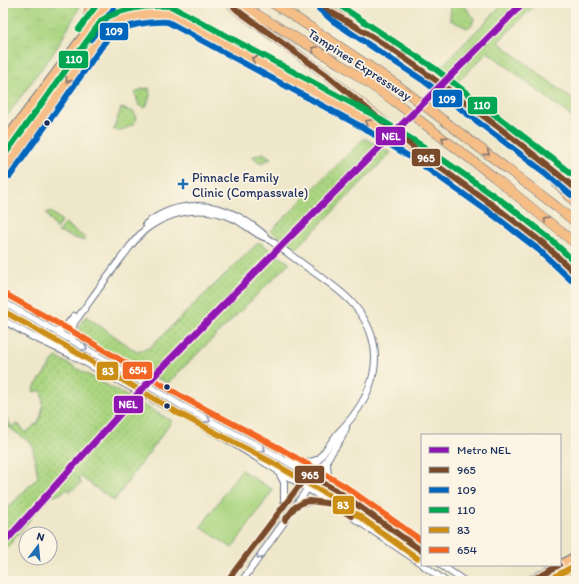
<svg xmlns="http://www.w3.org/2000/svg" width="579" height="584" viewBox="0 0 579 584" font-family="Itim,sans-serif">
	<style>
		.grass { fill: url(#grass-tufts); stroke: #638270 }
		.park { fill: url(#park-dots); stroke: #638270 }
		.pitch { fill: #abd581; stroke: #638270 }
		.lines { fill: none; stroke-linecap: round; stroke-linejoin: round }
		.minor-casing { stroke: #656f83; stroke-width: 8 }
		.major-casing { stroke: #656f83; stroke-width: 10 }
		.highway-casing { stroke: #656f83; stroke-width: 10 }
		.minor { stroke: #fff; stroke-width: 6 }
		.major { stroke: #f6be87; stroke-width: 8 }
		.highway { stroke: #f6be87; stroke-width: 9 }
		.bus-1-casing { stroke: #fcf5e5; stroke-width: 9 }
		.bus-2-casing { stroke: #fcf5e5; stroke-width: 9 }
		.bus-3-casing { stroke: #fcf5e5; stroke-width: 9 }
		.bus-4-casing { stroke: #fcf5e5; stroke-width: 9 }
		.bus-5-casing { stroke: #fcf5e5; stroke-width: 9 }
		.bus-1 { stroke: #7a4b2a; stroke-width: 6 }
		.bus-2 { stroke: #0065bd; stroke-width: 6 }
		.bus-3 { stroke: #00a651; stroke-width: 6 }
		.bus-4 { stroke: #cb8e13; stroke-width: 6 }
		.bus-5 { stroke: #f26522; stroke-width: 6 }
		.metro-1-casing { stroke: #fcf5e5; stroke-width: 10 }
		.metro-1 { stroke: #9016b2; stroke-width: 7 }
		.oneway { stroke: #7e6f70 }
		.oneway2 { stroke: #8d97ae }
		.bus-dot { fill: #1b2f5e; stroke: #fcf5e5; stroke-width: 1.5 }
		.poi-dot { fill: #1f6fb2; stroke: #fcf5e5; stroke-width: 1.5 }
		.labels { text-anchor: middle; stroke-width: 3.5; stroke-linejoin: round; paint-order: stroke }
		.street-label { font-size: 13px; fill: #1b2f5e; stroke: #fcf5e5 }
		.poi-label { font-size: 13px; fill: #1b2f5e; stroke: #fcf5e5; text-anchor: start }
		.line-badge { stroke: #fcf5e5; stroke-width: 1.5 }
		.badge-label { font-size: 11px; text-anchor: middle; font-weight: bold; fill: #fff }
	</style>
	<defs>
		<pattern id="grass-tufts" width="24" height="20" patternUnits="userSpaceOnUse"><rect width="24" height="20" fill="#abd581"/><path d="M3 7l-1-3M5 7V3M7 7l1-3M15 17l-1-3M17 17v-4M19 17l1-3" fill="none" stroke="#93b772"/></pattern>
		<pattern id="park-dots" width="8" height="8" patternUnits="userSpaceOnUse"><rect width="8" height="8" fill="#abd581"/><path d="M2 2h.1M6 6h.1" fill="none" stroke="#93b772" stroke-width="1.8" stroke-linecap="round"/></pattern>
	</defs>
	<rect width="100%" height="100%" fill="#fcf5e5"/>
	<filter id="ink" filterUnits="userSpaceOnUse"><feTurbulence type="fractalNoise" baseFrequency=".025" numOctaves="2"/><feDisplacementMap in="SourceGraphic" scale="8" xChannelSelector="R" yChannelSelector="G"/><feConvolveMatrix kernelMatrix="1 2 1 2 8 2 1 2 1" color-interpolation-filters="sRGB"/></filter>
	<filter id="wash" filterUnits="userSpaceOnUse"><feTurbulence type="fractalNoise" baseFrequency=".012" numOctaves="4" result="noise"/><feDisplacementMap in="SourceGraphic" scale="16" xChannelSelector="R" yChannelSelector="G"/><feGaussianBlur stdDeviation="0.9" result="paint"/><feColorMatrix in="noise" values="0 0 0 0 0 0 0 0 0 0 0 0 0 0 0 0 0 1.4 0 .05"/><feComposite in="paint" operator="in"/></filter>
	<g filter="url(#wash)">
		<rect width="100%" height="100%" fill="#efe7c9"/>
		<path class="grass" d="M3,3h75l1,5 -21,38 -55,75z"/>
		<path class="park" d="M451,3h12l11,16 -2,6 -5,3 -17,-8z
			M504,3h33l-39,39 78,60v18l-88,-68 -31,31 -19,-13z
			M149,88l1,8 -4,11 -3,1 -3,-3 -1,1 -4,-13 7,-4z
			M121,108l13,4 2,6 -2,6c-6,3 -13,8 -20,6v-2z
			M364,138l27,15 -95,96 -25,-18z
			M263,153l8,5 -2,2h-2l-6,3 -9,-6z
			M50,211l12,10 -6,8 -10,-16z
			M65,223l20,15 -1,3 -26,-9z
			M259,242l30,21 -121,120 -34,-14 -53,-30c-4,-9 -1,-15 5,-23l51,36 12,-4z
			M56,357l116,64 -58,80 -33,-24 -3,3 4,3 -12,8 -3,-2 -7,5 -10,3 -20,22 -27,34v-40l35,-36 -6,-33 -29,-21v-4h4l5,8 6,-3 8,9 9,-9 2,1c6,-12 7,-22 4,-35l-7,2 -1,-3z"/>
		<path class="pitch" d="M241,470l32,20 -41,58 -31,-21z"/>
	</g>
	<g filter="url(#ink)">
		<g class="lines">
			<g class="minor-casing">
				<path id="minor" d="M146,224c32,-25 72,-23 104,0 7,5 12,8 17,14
					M3,302l70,39 109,65 95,50 62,36 83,59
					M3,320l28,16 39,18 161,88 102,62 89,60
					M57,332l10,-7 7,-9
					M73,341l-1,-9 2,-9c16,-22 32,-45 48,-66 8,-10 15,-21 24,-28 19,-15 48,-23 72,-16 10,2 20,7 28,13 7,4 12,10 21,12 16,11 31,23 47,34 14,10 29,20 40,33 37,44 21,91 -16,128l-54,74 -57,74
					M288,460l19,3 12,-4
					M327,460c0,12 1,19 8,28
					M278,471l6,11v24
					M296,506c12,-6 20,-5 32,-3
					M423,565l22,16
					M441,565l23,16
					M242,581l53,-74 47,-70 4,-9"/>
			</g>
			<g class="major-casing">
				<path id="major" d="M3,143l105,-140
					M3,171l120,-168
					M530,581l46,-25
					M552,581l24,-12"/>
			</g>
			<g class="highway-casing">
				<path id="highway" d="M149,3l172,92 45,25 59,37 76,54 75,55
					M230,3l7,7 91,66 78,64
					M238,3l110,66 46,32 100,76 82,67
					M272,3l29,18 95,63 161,123 19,16
					M314,3c59,29 113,69 165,109 33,25 66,50 97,77
					M107,26c20,-9 37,-14 59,-12
					M85,34l4,-22v-9
					M540,165l36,38"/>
			</g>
			<use href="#minor" class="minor"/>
			<use href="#major" class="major"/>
			<use href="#highway" class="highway"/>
			<g class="bus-1-casing">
				<path id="bus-1" d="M230,3l7,7 91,66 97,81 76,54 43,33 32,30
					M314,3c59,31 112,69 164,109 34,25 66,50 98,77
					M285,520l10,-13 9,-5 6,-1 23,3 18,12
					M227,581l81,-107 31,18 83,59
					M530,581l29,-16"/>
			</g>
			<g class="bus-2-casing">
				<path id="bus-2" d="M319,9l14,12 91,60 120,91 27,23
					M91,39l23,-31
					M10,176l102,-144c18,-7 36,-11 56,-10l194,105 59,37 75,53 43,33 32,30"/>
			</g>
			<g class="bus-3-casing">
				<path id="bus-3" d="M336,3l98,65 120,92 22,18
					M79,29l19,-26
					M3,157l99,-137c20,-12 46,-15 69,-14l199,107 59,37 77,54 43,34 27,25"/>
			</g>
			<g class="bus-4-casing">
				<path id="bus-4" d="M3,311l66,37 109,65 95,50 62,36 82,59
					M547,581l29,-16"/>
			</g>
			<g class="bus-5-casing">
				<path id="bus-5" d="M7,295l70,39 109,65 95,50 62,36 79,56"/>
			</g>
			<use href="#bus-1" class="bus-1"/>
			<use href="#bus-2" class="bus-2"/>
			<use href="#bus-3" class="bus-3"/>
			<use href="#bus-4" class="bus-4"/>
			<use href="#bus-5" class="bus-5"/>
			<g class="metro-1-casing">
				<path id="metro-1" d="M3,544l151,-168 129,-132 240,-241"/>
			</g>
			<use href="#metro-1" class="metro-1"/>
		</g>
		<defs><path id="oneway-chevron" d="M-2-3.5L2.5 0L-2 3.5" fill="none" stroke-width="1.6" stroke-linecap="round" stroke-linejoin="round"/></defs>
		<g class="oneway">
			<use href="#oneway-chevron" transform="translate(314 49) rotate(-149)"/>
			<use href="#oneway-chevron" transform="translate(254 59) rotate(-152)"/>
			<use href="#oneway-chevron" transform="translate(68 80) rotate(125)"/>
			<use href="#oneway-chevron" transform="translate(368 122) rotate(-149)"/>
			<use href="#oneway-chevron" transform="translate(444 139) rotate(-143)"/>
			<use href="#oneway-chevron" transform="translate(487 153) rotate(37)"/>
			<use href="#oneway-chevron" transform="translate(546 219) rotate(-141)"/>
		</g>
		<g class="oneway2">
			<use href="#oneway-chevron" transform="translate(85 348) rotate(31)"/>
			<use href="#oneway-chevron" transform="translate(208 420) rotate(29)"/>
			<use href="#oneway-chevron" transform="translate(263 449) rotate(27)"/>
			<use href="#oneway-chevron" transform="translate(259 557) rotate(126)"/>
		</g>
	</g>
	<g class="bus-dot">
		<circle cx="47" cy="123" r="3.5"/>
		<circle cx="167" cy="387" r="3.5"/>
		<circle cx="167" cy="406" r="3.5"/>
	</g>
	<path class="poi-dot" d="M181 178h4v4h4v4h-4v4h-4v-4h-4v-4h4z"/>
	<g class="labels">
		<g class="street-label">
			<text transform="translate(360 64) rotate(33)" y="5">Tampines Expressway</text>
		</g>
		<g class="poi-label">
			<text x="192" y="182">Pinnacle Family<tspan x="192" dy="15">Clinic (Compassvale)</tspan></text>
		</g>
	</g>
	<g class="line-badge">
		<rect x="99" y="22" width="30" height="19" rx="4" fill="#0065bd"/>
		<rect x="58" y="50" width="31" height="19" rx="4" fill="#00a651"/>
		<rect x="432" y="89" width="31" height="19" rx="4" fill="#0065bd"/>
		<rect x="467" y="96" width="31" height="19" rx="4" fill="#00a651"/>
		<rect x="375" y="126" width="31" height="20" rx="4" fill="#9016b2"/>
		<rect x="411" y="148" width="30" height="19" rx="4" fill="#7a4b2a"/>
		<rect x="122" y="361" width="31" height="19" rx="4" fill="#f26522"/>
		<rect x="96" y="361" width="23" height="20" rx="4" fill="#cb8e13"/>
		<rect x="113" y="395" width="31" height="19" rx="4" fill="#9016b2"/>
		<rect x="294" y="465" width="31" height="19" rx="4" fill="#7a4b2a"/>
		<rect x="332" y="495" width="23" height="20" rx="4" fill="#cb8e13"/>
	</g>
	<g class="badge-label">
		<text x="114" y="35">109</text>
		<text x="74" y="63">110</text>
		<text x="447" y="103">109</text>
		<text x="482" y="109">110</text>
		<text x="391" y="140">NEL</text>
		<text x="426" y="162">965</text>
		<text x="138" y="374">654</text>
		<text x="108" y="375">83</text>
		<text x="128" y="408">NEL</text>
		<text x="310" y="479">965</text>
		<text x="343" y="509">83</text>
	</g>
	<rect width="579" height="584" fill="none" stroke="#fcf5e5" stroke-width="16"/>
	<rect x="421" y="434" width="140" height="132" fill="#fcf5e5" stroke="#a2a6af"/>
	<rect x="429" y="447" width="20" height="6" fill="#9016b2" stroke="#a2a6af"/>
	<text x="457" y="454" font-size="12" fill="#1b2f5e">Metro NEL</text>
	<rect x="429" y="467" width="20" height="6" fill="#7a4b2a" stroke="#a2a6af"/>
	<text x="457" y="474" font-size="12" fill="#1b2f5e">965</text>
	<rect x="429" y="487" width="20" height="6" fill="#0065bd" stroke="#a2a6af"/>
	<text x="457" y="494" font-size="12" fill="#1b2f5e">109</text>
	<rect x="429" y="507" width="20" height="6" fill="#00a651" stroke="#a2a6af"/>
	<text x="457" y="514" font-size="12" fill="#1b2f5e">110</text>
	<rect x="429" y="527" width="20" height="6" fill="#cb8e13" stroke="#a2a6af"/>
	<text x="457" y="534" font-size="12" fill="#1b2f5e">83</text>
	<rect x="429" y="547" width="20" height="6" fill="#f26522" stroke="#a2a6af"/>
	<text x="457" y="554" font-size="12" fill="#1b2f5e">654</text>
	<g transform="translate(38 546) rotate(16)"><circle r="19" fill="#fcf5e5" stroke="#a2a6af"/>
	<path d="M0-3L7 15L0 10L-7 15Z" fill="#1f6fb2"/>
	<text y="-6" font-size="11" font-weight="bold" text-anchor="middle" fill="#1b2f5e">N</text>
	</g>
</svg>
